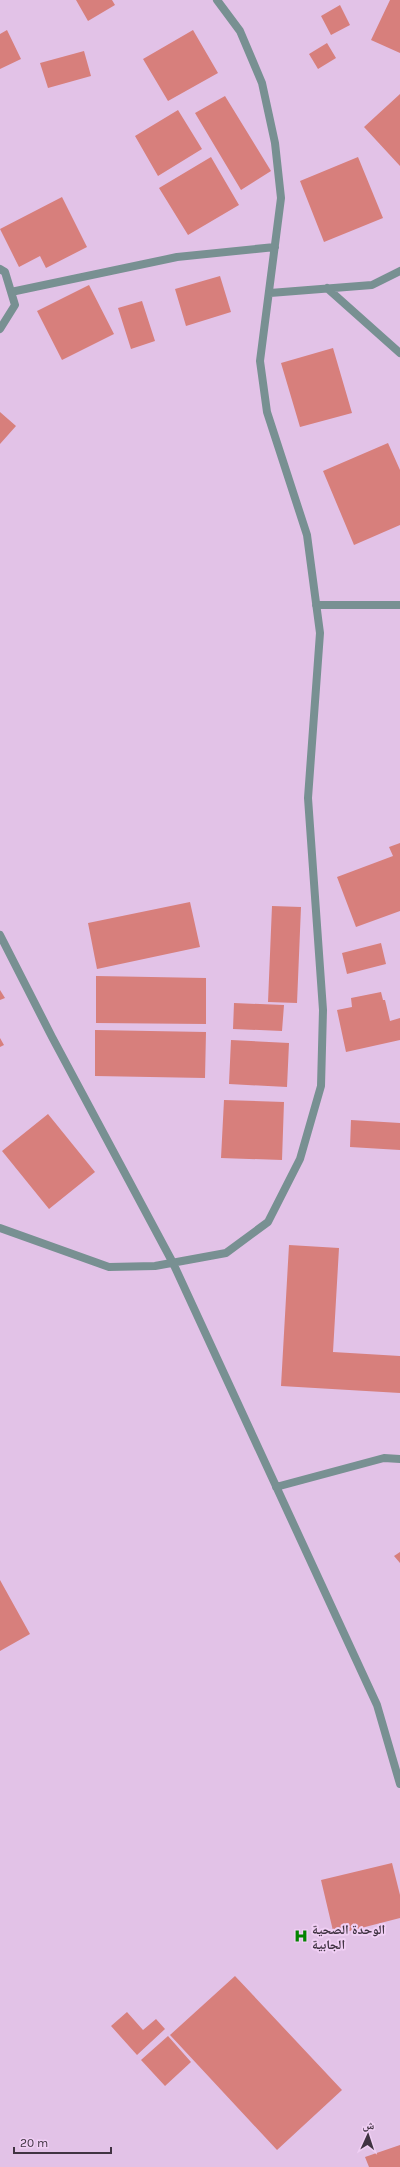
<svg xmlns="http://www.w3.org/2000/svg" width="400" height="2167" viewBox="0 0 400 2167" font-family="Karla,'Noto Naskh Arabic',sans-serif">
	<style>
		.building { fill: #d77f7c }
		.lines { fill: none; stroke-linecap: round; stroke-linejoin: round }
		.street { stroke: #789092; stroke-width: 8 }
		.labels { text-anchor: middle; stroke-width: 4; stroke-linejoin: round; paint-order: stroke }
		.poi-label { font-size: 13px; font-weight: bold; fill: #403342; stroke: #f0cff4; text-anchor: start }
	</style>
	<rect width="100%" height="100%" fill="#e2c2e7"/>
	<path class="building" d="M76,0h36l3,5 -27,16z
		M390,0h10v53l-29,-13z
		M340,5l10,20 -19,10 -10,-19z
		M7,30l14,29 -21,10v-35z
		M193,30l25,43 -50,28 -25,-42z
		M327,43l9,15 -18,11 -9,-15z
		M84,51l7,25 -43,12 -8,-25z
		M400,94v72l-36,-39z
		M225,96l46,75 -30,19 -46,-77z
		M178,110l24,39 -44,27 -23,-40z
		M211,157l28,48 -51,30 -29,-47z
		M358,157l25,61 -59,24 -24,-61z
		M62,197l25,50 -41,21 -6,-12 -21,11 -19,-38z
		M220,276l11,36 -45,14 -11,-37z
		M89,285l25,49 -52,26 -25,-49z
		M142,301l13,40 -24,8 -13,-41z
		M333,348l19,65 -52,14 -19,-64z
		M0,412l16,14 -16,18z
		M388,443l12,27v55l-46,20 -31,-74z
		M400,843v68l-44,16 -19,-50 56,-21 -4,-9z
		M190,902l10,45 -103,22 -9,-46z
		M272,906l29,1 -4,96 -29,-1z
		M381,943l5,21 -39,10 -5,-21z
		M96,976l110,2v46l-110,-1z
		M0,990l5,8 -5,2z
		M381,992l2,8h2l5,21 10,-3v22l-54,12 -9,-42 15,-3 -1,-9z
		M234,1003l50,2 -2,26 -49,-2z
		M95,1030l111,2 -1,46 -110,-2z
		M0,1038l4,7 -4,2z
		M231,1040l58,3 -2,44 -58,-3z
		M224,1100l60,2 -2,58 -61,-2z
		M48,1114l47,58 -46,37 -47,-58z
		M351,1120l49,3v27l-50,-3z
		M289,1245l50,3 -6,104 67,4v37l-119,-7z
		M400,1552v11l-6,-7z
		M0,1580l30,54 -30,17z
		M392,1863l8,32v23l-66,17 -13,-55z
		M235,1976l107,114 -65,60 -107,-115z
		M127,2012l16,18 13,-11 9,10 -28,26 -26,-29z
		M168,2036l23,26 -26,24 -24,-26z
		M400,2145v22h-31l-4,-10z"/>
	<g class="lines">
		<path class="street" d="M0,269l5,3 10,33 -15,24
			M327,288l73,65
			M11,292l166,-35 98,-10
			M270,293l102,-8 28,-14
			M316,605h84
			M0,935l52,102 121,226 204,442 23,79
			M0,1228l109,39 46,-1 71,-13 42,-31 32,-63 21,-73 2,-76 -15,-212 12,-165 -13,-98 -40,-123 -7,-51 21,-163 -6,-55 -13,-60 -22,-52 -23,-31
			M276,1487l108,-29 16,1"/>
	</g>
	<defs>
		<g id="hospital-bare" transform="scale(1.08)"><path d="M-5-5h3v3.5h4V-5h3V5h-3V1.5h-4V5h-3Z" fill="#038300" stroke="#f0cff4" stroke-width="2.5" paint-order="stroke"/></g>
	</defs>
	<g fill-rule="evenodd">
		<use href="#hospital-bare" x="301" y="1936"/>
	</g>
	<g class="labels">
		<g class="poi-label">
			<text x="312" y="1934">الوحدة الصحية<tspan x="312" dy="15">الجابية</tspan></text>
		</g>
	</g>
	<g transform="translate(368 2135) rotate(3)" stroke="#f0cff4" stroke-width="3" paint-order="stroke">
	<path d="M0-3L7 15L0 10L-7 15Z" fill="#403342"/>
	<text y="-6" font-size="11" font-weight="bold" text-anchor="middle" fill="#403342">ش</text>
	</g>
	<path d="M14 2147v6h97v-6" fill="none" stroke="#403342" stroke-width="2"/>
	<text x="20" y="2147" font-size="12" fill="#403342" stroke="#f0cff4" stroke-width="3" paint-order="stroke">20 m</text>
</svg>
